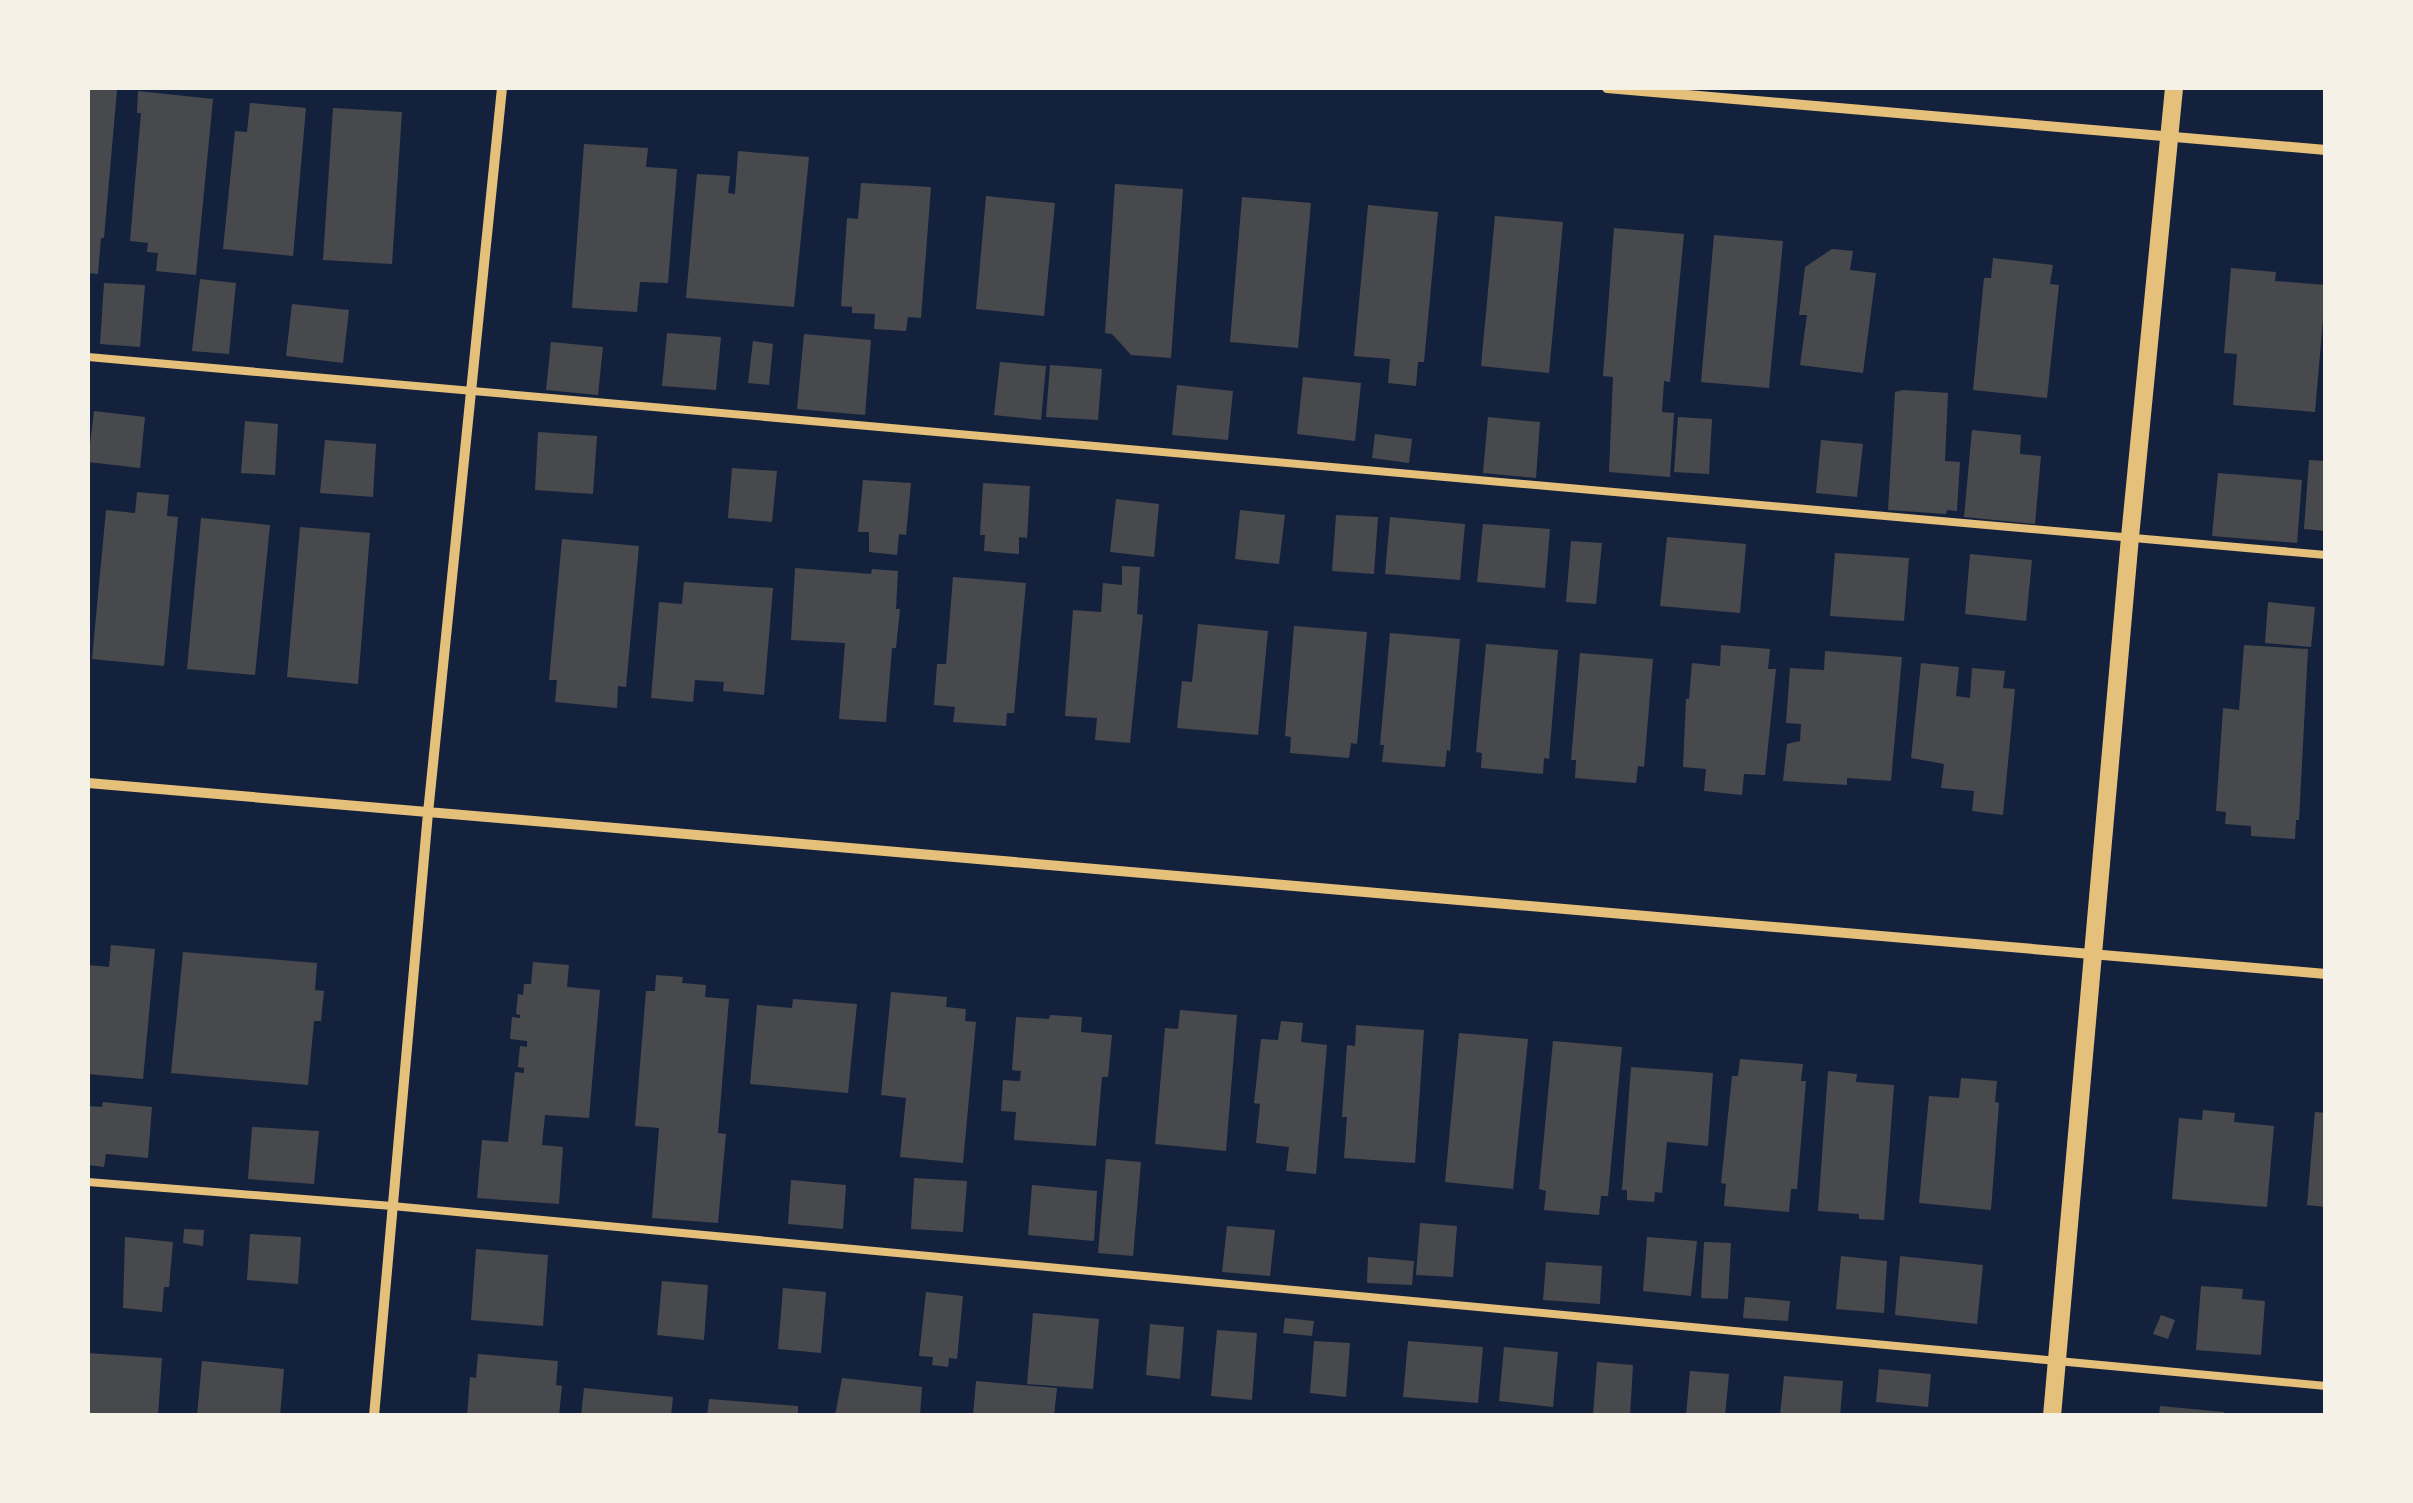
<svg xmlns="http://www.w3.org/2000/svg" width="2413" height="1503" viewBox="0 0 2413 1503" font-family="'PT Sans',sans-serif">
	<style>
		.building { fill: #48494c }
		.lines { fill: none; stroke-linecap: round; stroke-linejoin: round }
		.service { stroke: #e5c07b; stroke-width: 8 }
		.minor { stroke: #e5c07b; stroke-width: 10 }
		.tertiary { stroke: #e5c07b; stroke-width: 18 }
	</style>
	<rect width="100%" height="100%" fill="#14213d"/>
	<path class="building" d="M88,88l29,2 -13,148h-3l-3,36 -10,-1z
		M138,91l75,8 -17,176 -40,-4 2,-18 -11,-1 1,-9 -18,-2 11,-128h-4z
		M250,103l56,5 -13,148 -70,-7 12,-118 12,1z
		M333,108l69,4 -10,152 -69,-4z
		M584,144l64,4 -2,19 31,2 -9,114 -28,-1 -3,30 -65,-4z
		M738,151l71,6 -15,150 -108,-9 11,-124 33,2 -2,17 7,1z
		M861,183l70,4 -10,131 -13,-1 -2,14 -32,-2 1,-15 -23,-1v-6l-11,-1 6,-88 11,1z
		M1115,184l68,5 -12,169 -40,-3 -19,-21 -7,-1z
		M986,196l69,7 -11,113 -68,-7z
		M1242,197l69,6 -13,145 -68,-6z
		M1368,205l70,7 -14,150h-6l-2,24 -28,-3 2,-24 -36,-3z
		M1495,216l68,6 -14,151 -68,-7z
		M1614,228l70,6 -14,148 -6,-1 -2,31 12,1 -4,64 -61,-5 4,-95 -10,-1z
		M1714,235l69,6 -14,147 -68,-6z
		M1832,249l21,2 -3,19 26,3 -13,100 -63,-8 7,-50h-8l6,-48z
		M1993,258l60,7 -3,19 9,1 -12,113 -74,-8 11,-112h7z
		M2231,268l45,4 -1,9 51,4 -11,127 -82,-7 4,-51 -13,-1z
		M200,279l36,4 -7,71 -37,-3z
		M104,283l41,2 -5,62 -40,-3z
		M292,304l57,6 -6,53 -57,-7z
		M667,333l54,4 -5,53 -54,-4z
		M804,334l67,6 -6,75 -68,-6z
		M753,341l20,3 -4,41 -21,-2z
		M551,342l52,5 -5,48 -52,-5z
		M1000,362l46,4 -5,54 -47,-5z
		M1050,365l52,4 -4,51 -52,-3z
		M1303,377l58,6 -6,58 -58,-7z
		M1177,385l56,6 -5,49 -56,-5z
		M1903,390l45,3 -3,68 15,1 -3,49 -10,-1 -1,4 -58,-4 7,-118z
		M94,411l51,6 -5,51 -52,-6z
		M1488,417l52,5 -4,56 -53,-5z
		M1678,417l34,2 -3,55 -35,-2z
		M245,421l33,3 -3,51 -34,-2z
		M1972,430l49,5 -1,19 21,2 -6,68 -71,-7z
		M538,432l59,4 -4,58 -58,-4z
		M1375,434l37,5 -3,24 -37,-5z
		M325,440l51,4 -3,53 -53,-4z
		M1821,440l42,4 -6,53 -41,-4z
		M2309,460l17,1v70l-22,-2z
		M732,468l45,3 -5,51 -44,-4z
		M2218,473l84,7 -5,63 -85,-7z
		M863,480l48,3 -5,52 -7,-1 -2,21 -28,-3v-20h-11z
		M983,483l47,3 -3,52 -8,-1v17l-35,-3 1,-16h-5z
		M137,492l32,3 -2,21 11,1 -14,149 -72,-7 14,-149 29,3z
		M1116,499l43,5 -5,53 -44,-5z
		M1240,510l45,5 -6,49 -44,-5z
		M1336,515l42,2 -4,57 -42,-3z
		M1390,517l75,7 -5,56 -75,-6z
		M201,518l69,7 -15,150 -68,-6z
		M1483,524l67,5 -5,59 -68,-6z
		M300,527l70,6 -12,151 -71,-7z
		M1667,537l79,7 -6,69 -80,-7z
		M562,539l77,7 -13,141 -8,-1 -1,22 -62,-6 2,-22h-8z
		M1571,541l31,2 -6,61 -30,-2z
		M1835,553l74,5 -5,63 -74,-5z
		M1970,554l62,6 -6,61 -61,-7z
		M1122,566l18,1 -3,47 6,1 -13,128 -35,-3 2,-22 -32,-2 8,-106 28,2 2,-29 19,2z
		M795,568l76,6 1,-5 26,2 -2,38h4l-4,39h-4l-6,74 -47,-3 6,-76 -54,-3z
		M953,577l73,6 -12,130h-7l-1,13 -53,-4 2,-15 -21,-2 3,-41h9z
		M684,582l89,6 -9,107 -41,-4 1,-9 -29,-2 -2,22 -42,-4 8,-96 23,2z
		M2268,602l47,5 -4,40 -46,-4z
		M1198,624l70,7 -10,104 -81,-7 5,-47 10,1z
		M1294,626l73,6 -10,112 -6,-1 -2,15 -59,-5 1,-16 -6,-1z
		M1390,633l70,6 -10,112 -3,-1 -2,17 -63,-5 2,-17h-4z
		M1486,644l72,6 -9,109 -5,-1 -1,16 -62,-6 1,-15 -6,-1z
		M1721,645l49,4 -2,20h8l-11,106 -21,-1 -2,21 -38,-4 2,-22 -23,-2 3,-68h3l3,-36 28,3z
		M2244,645l64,4 -9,171h-3l-1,19 -44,-3v-10l-26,-2 1,-12 -10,-1 7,-103 16,2z
		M1825,651l77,6 -11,124 -44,-3v7l-64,-4 4,-37 13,-3 1,-17 -15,-1 4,-55 34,2z
		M1580,653l73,6 -9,108 -6,-1 -2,17 -61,-5 1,-18h-5z
		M1921,663l38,4 -3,29 14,2 2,-30 33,3 -2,17 12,1 -12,126 -31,-4 2,-20 -33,-3 3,-24 -33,-6z
		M111,945l44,4 -12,130 -55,-5v-109l21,2z
		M183,952l134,11 -2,27 9,1 -3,30h-7l-6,64 -137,-12z
		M533,962l36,3 -2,22 33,3 -11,128 -44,-3 -3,30 21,2 -4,57 -82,-6 5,-58 26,2 7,-70 9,1v-5l-6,-1 2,-21 7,1v-6l-17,-2 2,-22 8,1v-3l-4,-1 2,-20 5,1 1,-11h7z
		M656,975l27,2 -1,6 24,2 -1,12 24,2 -11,134 8,1 -8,89 -66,-5 7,-90 -24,-2 11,-135h9z
		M891,992l56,5 -1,10 20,2 -1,12 11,1 -13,141 -63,-6 6,-59 -25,-3z
		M793,999l64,5 -9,89 -98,-9 7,-79 35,3z
		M1180,1010l57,5 -11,136 -71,-7 10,-116 13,1z
		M1050,1015l32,2 -1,15 31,3 -4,42h-6l-6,69 -82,-6 2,-28 -15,-1 2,-31 17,1 1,-10 -9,-1 4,-53 33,2z
		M1281,1021l22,2 -2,19 26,3 -11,129 -30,-3 3,-24 -33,-4 4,-39 -6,-1 7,-64 17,1z
		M1356,1025l68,5 -9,133 -71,-5 3,-41h-5l5,-72 8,1z
		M1459,1033l69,6 -15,150 -68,-7z
		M1553,1041l69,6 -14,149h-7l-2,19 -55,-5 2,-19 -7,-2z
		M1740,1059l63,5 -2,17h5l-9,108h-6l-2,23 -65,-6 2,-22 -5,-1 11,-107h6z
		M1631,1067l82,6 -5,73 -41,-4 -5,51 -7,-1 -1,10 -27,-2v-10h-5z
		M1828,1071l29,3 -1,8 38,3 -10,135 -25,-1v-5l-41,-3z
		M1961,1078l36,3 -2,21 4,1 -8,107 -72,-7 10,-107 30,2z
		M103,1102l49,5 -4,51 -42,-4 -2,13 -16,-2v-59l14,1z
		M2203,1110l32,3 -1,9 40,4 -7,81 -95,-8 7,-81 23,2z
		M2315,1112l11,1v94l-19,-2z
		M252,1127l67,4 -5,53 -66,-5z
		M1106,1159l35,3 -8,94 -35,-3z
		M914,1178l53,3 -4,51 -52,-3z
		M791,1180l55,5 -3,44 -55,-5z
		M1032,1185l65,6 -3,50 -66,-6z
		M1420,1223l37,3 -4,51 -37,-2z
		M1227,1226l48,4 -5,46 -48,-4z
		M184,1229l20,1 -1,16 -20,-3z
		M250,1234l51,3 -3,47 -51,-4z
		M125,1237l48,5 -4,45h-5l-2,25 -39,-4z
		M1647,1237l50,4 -6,55 -48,-5z
		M1704,1242l27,1 -3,56 -27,-1z
		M476,1249l72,6 -5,71 -72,-6z
		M1841,1256l46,5 -3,52 -48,-4z
		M1900,1256l83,9 -6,59 -82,-9z
		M1368,1257l46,4 -2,24 -45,-2z
		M1546,1262l56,4 -2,38 -57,-4z
		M662,1281l46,4 -4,55 -47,-5z
		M2201,1286l42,3 -1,10 23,2 -4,54 -65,-5z
		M783,1288l43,4 -5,61 -43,-4z
		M926,1292l37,4 -6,63 -8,-1 -1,9 -16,-2 1,-8 -14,-1z
		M1745,1297l45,4 -2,20 -45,-3z
		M1033,1313l66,6 -6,70 -66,-5z
		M2161,1315l14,5 -7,19 -15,-5z
		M1285,1318l29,3 -2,15 -29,-3z
		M1150,1324l34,3 -4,52 -34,-4z
		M1217,1330l40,3 -5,67 -41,-4z
		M1314,1341l36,2 -4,54 -36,-4z
		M1408,1341l75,6 -5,56 -75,-6z
		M1504,1347l54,5 -5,55 -54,-6z
		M88,1353l74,5 -4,58h-70z
		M478,1354l80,7 -2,24 6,1 -3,30h-92l3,-39 6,1z
		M202,1361l82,8 -4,47h-83z
		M1597,1362l36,3 -3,51 -37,-2z
		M1879,1369l52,5 -3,33 -52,-5z
		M1690,1371l39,3 -4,42h-39z
		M1784,1376l59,5 -3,35h-60z
		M842,1378l80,9 -2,29h-85z
		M976,1381l81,7 -3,28h-81z
		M584,1388l89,9 -2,19h-90z
		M709,1399l89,7v10h-91z
		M2160,1406l64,6v4h-65z"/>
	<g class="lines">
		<path class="service" d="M88,357l2238,198
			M88,1182l304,24 1934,180"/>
		<path class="minor" d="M1607,88l719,62
			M88,783l2238,191
			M374,1416l54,-603 74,-725"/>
		<path class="tertiary" d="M2052,1416l78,-879 44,-449"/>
	</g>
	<rect width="2413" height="1503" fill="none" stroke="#f6f1e7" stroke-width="180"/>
</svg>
